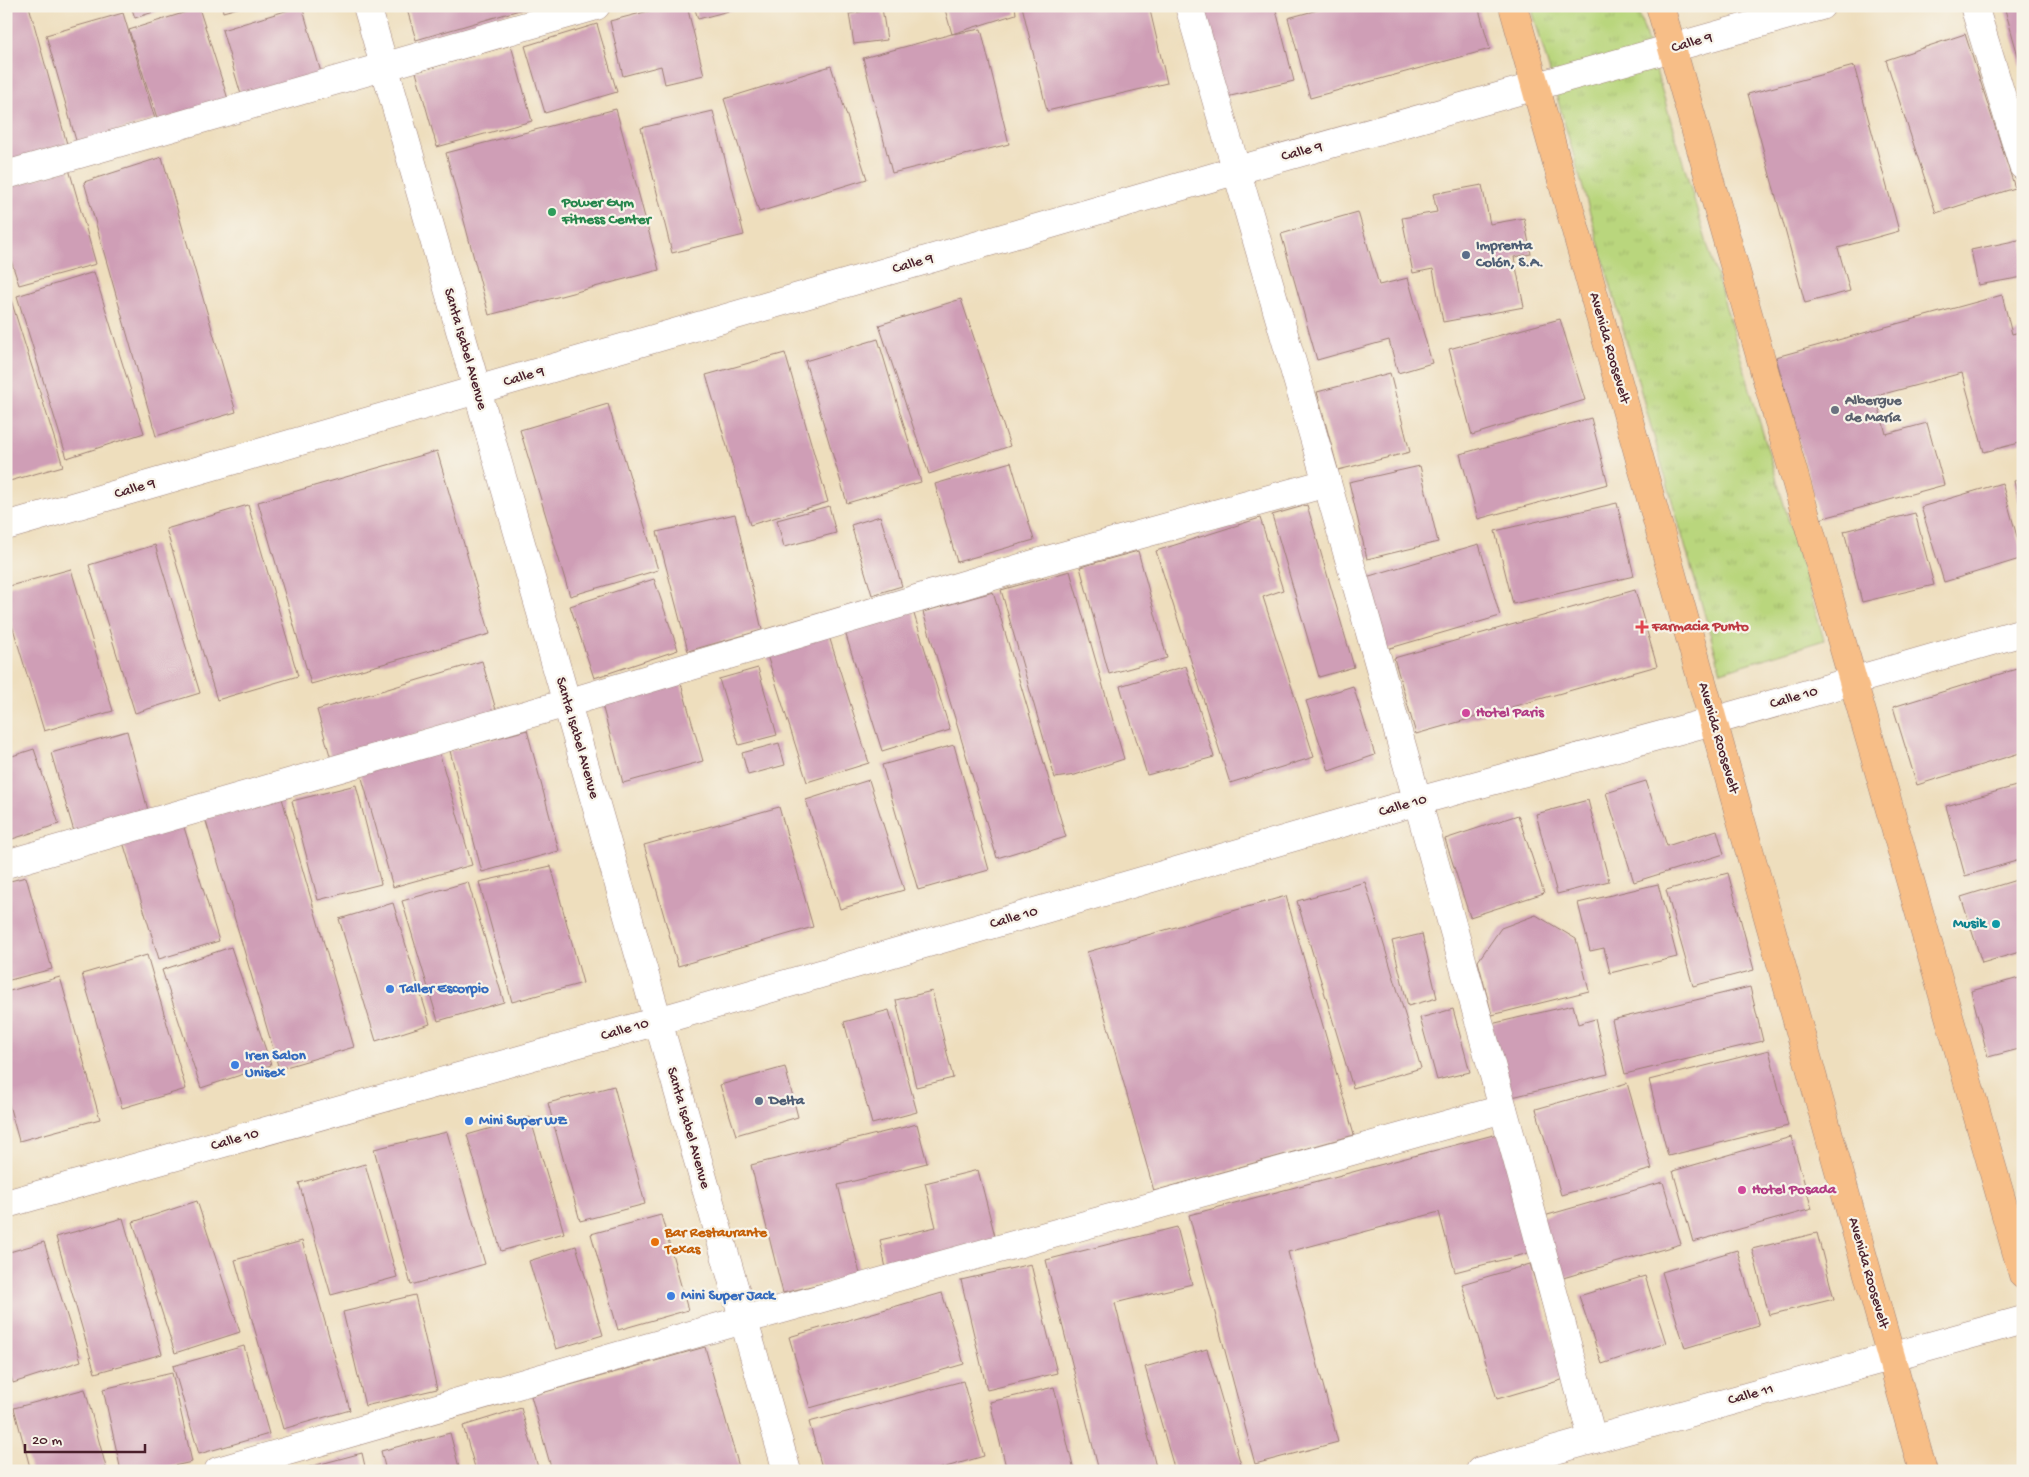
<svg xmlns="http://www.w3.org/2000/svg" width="2029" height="1477" viewBox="0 0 2029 1477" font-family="'Gochi Hand',sans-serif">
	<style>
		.grass { fill: url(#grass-tufts); stroke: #827a54 }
		.building { fill: #cf9eb6 }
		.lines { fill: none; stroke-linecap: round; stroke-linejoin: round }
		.minor-casing { stroke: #9c7e74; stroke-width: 29 }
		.major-casing { stroke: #9c7e74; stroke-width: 29 }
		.minor { stroke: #fff; stroke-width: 28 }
		.major { stroke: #f7be87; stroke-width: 28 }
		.leisure-dot { fill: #2e9e5b; stroke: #f7f3e8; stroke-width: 2 }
		.service-dot { fill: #5c6f8a; stroke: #f7f3e8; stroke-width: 2 }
		.worship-dot { fill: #6b7280; stroke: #f7f3e8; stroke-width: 2 }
		.health-dot { fill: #e0444e; stroke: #f7f3e8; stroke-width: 2 }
		.hotel-dot { fill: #d1479c; stroke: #f7f3e8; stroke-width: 2 }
		.culture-dot { fill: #0f9aa8; stroke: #f7f3e8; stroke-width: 2 }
		.shop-dot { fill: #3f7fe0; stroke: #f7f3e8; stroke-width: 2 }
		.food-dot { fill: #e8710a; stroke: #f7f3e8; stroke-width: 2 }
		.labels { text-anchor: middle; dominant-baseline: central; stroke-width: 4.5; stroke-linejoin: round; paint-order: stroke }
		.street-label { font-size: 15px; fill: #4a1f2b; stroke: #f7f3e8 }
		.leisure-label { font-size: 15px; font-weight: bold; fill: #27864d; stroke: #f7f3e8; text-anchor: start }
		.service-label { font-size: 15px; font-weight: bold; fill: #4e5e75; stroke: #f7f3e8; text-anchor: start }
		.worship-label { font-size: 15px; font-weight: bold; fill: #5b616d; stroke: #f7f3e8; text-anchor: start }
		.health-label { font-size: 15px; font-weight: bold; fill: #be3a42; stroke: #f7f3e8; text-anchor: start }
		.hotel-label { font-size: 15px; font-weight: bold; fill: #b23c85; stroke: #f7f3e8; text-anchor: start }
		.culture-label { font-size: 15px; font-weight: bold; fill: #0d838f; stroke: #f7f3e8; text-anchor: end }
		.shop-label { font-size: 15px; font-weight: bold; fill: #366cbe; stroke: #f7f3e8; text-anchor: start }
		.food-label { font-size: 15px; font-weight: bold; fill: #c56008; stroke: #f7f3e8; text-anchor: start }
	</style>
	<defs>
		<pattern id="grass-tufts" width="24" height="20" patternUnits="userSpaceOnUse" patternTransform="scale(1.25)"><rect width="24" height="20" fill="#b9d67d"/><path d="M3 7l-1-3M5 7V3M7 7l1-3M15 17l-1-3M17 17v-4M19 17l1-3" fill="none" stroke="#a1b76c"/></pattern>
	</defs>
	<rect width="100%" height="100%" fill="#f7f3e8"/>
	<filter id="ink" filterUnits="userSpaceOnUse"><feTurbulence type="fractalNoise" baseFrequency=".02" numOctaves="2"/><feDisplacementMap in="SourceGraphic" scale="10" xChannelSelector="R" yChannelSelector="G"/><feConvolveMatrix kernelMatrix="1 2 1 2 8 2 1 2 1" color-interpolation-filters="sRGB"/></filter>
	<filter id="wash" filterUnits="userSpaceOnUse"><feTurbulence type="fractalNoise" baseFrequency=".0096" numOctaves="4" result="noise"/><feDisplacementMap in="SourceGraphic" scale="20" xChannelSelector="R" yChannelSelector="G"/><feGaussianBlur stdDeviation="1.12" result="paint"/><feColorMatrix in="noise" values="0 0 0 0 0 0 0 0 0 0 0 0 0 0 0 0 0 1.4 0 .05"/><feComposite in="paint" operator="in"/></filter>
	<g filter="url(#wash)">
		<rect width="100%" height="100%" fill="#eedebd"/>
		<polygon class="grass" points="1531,6 1637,6 1824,640 1721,672"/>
		<g id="blocks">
			<g class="building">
				<polygon points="6,6 29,6 67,144 6,162"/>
				<polygon points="131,6 168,6 169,7 135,18"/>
				<polygon points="222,6 241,6 241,7 223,12"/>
				<polygon points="302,6 322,76 242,98 222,30"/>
				<polygon points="406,6 530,6 530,7 416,40"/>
				<polygon points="668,6 687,6 704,75 665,84 661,66 623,76 610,21"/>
				<polygon points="694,6 744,6 744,7 698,19"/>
				<polygon points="944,6 1015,6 1016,14 952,34"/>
				<polygon points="1022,6 1149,6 1167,83 1047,111"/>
				<polygon points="1195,6 1275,6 1294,81 1218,99"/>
				<polygon points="1332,6 1478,6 1490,49 1310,98 1288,18"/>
				<polygon points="2004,6 2023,6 2023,70 2022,70"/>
				<polygon points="199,8 228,99 158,121 129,30"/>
				<polygon points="882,8 887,40 854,44 849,14"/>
				<polygon points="123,13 155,119 77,144 46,35"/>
				<polygon points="597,24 617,92 545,113 525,46"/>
				<polygon points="981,29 1009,144 892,173 863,58 952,34"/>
				<polygon points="1965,34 2015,188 1936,213 1886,60"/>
				<polygon points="511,45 532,121 437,147 416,72"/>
				<polygon points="831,66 867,179 759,212 724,99"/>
				<polygon points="1854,66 1899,231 1838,248 1850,291 1805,303 1748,94"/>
				<polygon points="616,109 659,270 489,315 446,153"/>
				<polygon points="713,111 744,235 672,253 641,128"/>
				<polygon points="162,157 236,412 156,436 84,182"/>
				<polygon points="69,169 96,264 19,285 6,245 6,188"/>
				<polygon points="1482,185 1490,224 1524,218 1531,254 1514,257 1524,307 1443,322 1433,269 1413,273 1402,218 1437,212 1433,194"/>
				<polygon points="1358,212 1379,285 1408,278 1432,363 1398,373 1389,340 1317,360 1281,234"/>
				<polygon points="2023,239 2023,277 1978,285 1971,250"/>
				<polygon points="94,272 144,433 67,458 17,296"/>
				<polygon points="6,284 63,466 6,482"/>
				<polygon points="2002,295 2012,334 2023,331 2023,442 1984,452 1962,373 1876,396 1886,434 1927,423 1944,485 1820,519 1776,357"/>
				<polygon points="961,299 1010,446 929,474 879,325"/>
				<polygon points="1560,319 1585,400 1472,435 1449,349"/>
				<polygon points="878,339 921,482 847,503 805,361"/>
				<polygon points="785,353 828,502 750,525 706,375"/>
				<polygon points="1390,373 1410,452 1338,470 1317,392"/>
				<polygon points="608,404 658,570 570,596 520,430"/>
				<polygon points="1591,418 1608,484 1478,519 1460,454"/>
				<polygon points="437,451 490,634 311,684 258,502"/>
				<polygon points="1011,462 1034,540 957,562 935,484"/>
				<polygon points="1420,466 1438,542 1367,559 1349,482"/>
				<polygon points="2023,479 2023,512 2022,512 2014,481"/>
				<polygon points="2002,483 2023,558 1944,582 1921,507"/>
				<polygon points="1617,503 1634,576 1513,604 1495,531"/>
				<polygon points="248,505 298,676 217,700 166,529"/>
				<polygon points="1307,505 1354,667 1319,677 1272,515"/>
				<polygon points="829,506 836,533 784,547 777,520"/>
				<polygon points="1915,513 1934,585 1862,602 1844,531"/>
				<polygon points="735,514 762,630 688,651 657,532"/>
				<polygon points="880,516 902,586 872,595 851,525"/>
				<polygon points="1260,518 1283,590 1263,597 1314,757 1230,783 1156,551"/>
				<polygon points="1479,544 1500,616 1380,651 1359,579"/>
				<polygon points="155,545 200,693 135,713 89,565"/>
				<polygon points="1138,551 1167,658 1109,674 1080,567"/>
				<polygon points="71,569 113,711 44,731 6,605 6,587"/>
				<polygon points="1070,571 1124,759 1075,775 1055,778 1001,590"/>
				<polygon points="654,579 678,650 594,678 570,606"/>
				<polygon points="1635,590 1657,666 1416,734 1394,658"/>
				<polygon points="993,592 1066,837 997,858 923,612"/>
				<polygon points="913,611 950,730 882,751 845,632"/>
				<polygon points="828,633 869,763 807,782 766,652"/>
				<polygon points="482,661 496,710 331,759 317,710"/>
				<polygon points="1186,666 1214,757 1147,775 1120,686"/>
				<polygon points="2023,667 2023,752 1917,785 1893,707"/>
				<polygon points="758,668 777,735 739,745 719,679"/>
				<polygon points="680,680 703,761 623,783 601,701"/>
				<polygon points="1353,686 1375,755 1329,771 1306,701"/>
				<polygon points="527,730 559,851 482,872 450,751"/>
				<polygon points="127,731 149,814 75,835 51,753"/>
				<polygon points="779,743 785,765 748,775 742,753"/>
				<polygon points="954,745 989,870 918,890 882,765"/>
				<polygon points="34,749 59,824 6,841 6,758"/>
				<polygon points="438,749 472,865 393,887 360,771"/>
				<polygon points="869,780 904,890 840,909 806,800"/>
				<polygon points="1646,781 1667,846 1717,830 1724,854 1634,882 1606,793"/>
				<polygon points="2023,784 2023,859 1965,876 1946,806"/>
				<polygon points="356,785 381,884 318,900 292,801"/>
				<polygon points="281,795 354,1047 279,1069 205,818"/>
				<polygon points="1588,800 1609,881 1557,894 1536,814"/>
				<polygon points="779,807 813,927 678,966 644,845"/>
				<polygon points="1518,815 1544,893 1470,917 1445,839"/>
				<polygon points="183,824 219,941 159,959 123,842"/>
				<polygon points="551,866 583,983 512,1002 479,882"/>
				<polygon points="1728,873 1754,970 1693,986 1666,890"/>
				<polygon points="26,877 52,969 6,981 6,882"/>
				<polygon points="2023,878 2023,951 1982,963 1961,897"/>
				<polygon points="468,882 504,1002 438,1021 402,901"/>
				<polygon points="1365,882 1421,1068 1353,1088 1297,901"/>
				<polygon points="1658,884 1677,957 1610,973 1604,948 1590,951 1578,903"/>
				<polygon points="1286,896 1354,1135 1154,1191 1087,952"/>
				<polygon points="393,903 430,1024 376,1041 339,919"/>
				<polygon points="1536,915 1576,939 1589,991 1492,1015 1478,961 1501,928"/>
				<polygon points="1422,934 1437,998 1408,1006 1392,941"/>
				<polygon points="231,947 271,1065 201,1088 162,970"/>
				<polygon points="147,955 186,1089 122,1108 82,974"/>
				<polygon points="60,977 100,1119 19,1141 6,1094 6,992"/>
				<polygon points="2023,977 2023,1048 1988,1057 1971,991"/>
				<polygon points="1750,987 1763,1041 1625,1074 1612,1020"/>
				<polygon points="932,991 953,1078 916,1087 896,1000"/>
				<polygon points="1573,1005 1578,1024 1595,1019 1608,1074 1508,1098 1491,1024"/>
				<polygon points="1453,1009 1470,1072 1437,1080 1420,1018"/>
				<polygon points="889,1010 917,1112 872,1124 844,1022"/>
				<polygon points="1769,1050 1788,1126 1668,1156 1649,1080"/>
				<polygon points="785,1067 798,1117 736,1135 720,1085"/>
				<polygon points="1627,1083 1652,1169 1561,1195 1536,1109"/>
				<polygon points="614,1086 645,1204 580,1221 548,1103"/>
				<polygon points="530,1117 564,1233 501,1251 467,1135"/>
				<polygon points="917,1124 927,1163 838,1185 860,1274 783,1293 751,1165"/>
				<polygon points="447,1132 485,1264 411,1285 374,1149"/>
				<polygon points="1501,1133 1533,1252 1455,1272 1439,1212 1288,1252 1338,1442 1255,1464 1189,1215"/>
				<polygon points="1791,1137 1812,1209 1693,1242 1673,1171"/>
				<polygon points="365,1164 397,1277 331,1295 299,1183"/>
				<polygon points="978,1170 996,1240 886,1268 880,1240 936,1227 925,1183"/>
				<polygon points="1663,1182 1681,1244 1556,1280 1537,1218"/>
				<polygon points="197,1201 240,1332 175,1353 133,1222"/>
				<polygon points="661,1215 688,1310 618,1330 591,1234"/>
				<polygon points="123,1218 162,1354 95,1373 56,1237"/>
				<polygon points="1177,1227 1192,1284 1115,1303 1157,1471 1099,1471 1046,1260"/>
				<polygon points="1817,1233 1834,1299 1769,1315 1752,1249"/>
				<polygon points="302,1241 350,1410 283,1429 235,1260"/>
				<polygon points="44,1242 81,1361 13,1383 6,1362 6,1253"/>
				<polygon points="576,1246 603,1335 556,1349 529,1261"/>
				<polygon points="1737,1250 1759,1326 1685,1348 1662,1272"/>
				<polygon points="1031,1264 1057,1373 987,1390 961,1280"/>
				<polygon points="1530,1264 1565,1379 1497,1399 1462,1284"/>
				<polygon points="1645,1276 1666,1343 1602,1364 1579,1296"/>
				<polygon points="942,1293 964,1364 810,1408 789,1337"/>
				<polygon points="415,1295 437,1389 365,1406 343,1312"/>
				<polygon points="244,1346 269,1434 199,1454 173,1366"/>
				<polygon points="705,1347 739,1467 725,1471 552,1471 531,1396"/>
				<polygon points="1207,1349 1242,1468 1233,1471 1175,1471 1145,1367"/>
				<polygon points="172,1373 192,1462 151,1471 121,1471 103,1389"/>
				<polygon points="963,1381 984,1456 932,1471 823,1471 809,1422"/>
				<polygon points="1054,1387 1074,1471 1007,1471 990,1402"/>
				<polygon points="85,1389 107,1471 31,1471 14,1408"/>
				<polygon points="521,1408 539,1471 476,1471 463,1426"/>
				<polygon points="450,1433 460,1471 386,1471 381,1451"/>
				<polygon points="362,1453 366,1471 298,1471 298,1470"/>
			</g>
		</g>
	</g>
	<g filter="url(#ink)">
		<use href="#blocks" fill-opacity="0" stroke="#9c7e74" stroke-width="1"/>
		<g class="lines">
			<g class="minor-casing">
				<g id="minor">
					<polyline points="367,6 787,1471"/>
					<path d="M1189,6C1243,188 1295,370 1347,552C1431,847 1514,1142 1592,1438"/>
					<polyline points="1974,6 2023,166"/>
					<polyline points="6,175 596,6"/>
					<polyline points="6,526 1238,170 1821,6"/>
					<polyline points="6,864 567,703 1044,561 1327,483"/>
					<polyline points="6,1204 658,1021 1418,801 1713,721 2023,632"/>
					<polyline points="218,1471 743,1320 1503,1109"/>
					<polyline points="1480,1471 2023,1320"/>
				</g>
			</g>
			<g class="major-casing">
				<g id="major">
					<polyline points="1513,6 1923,1471"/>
					<polyline points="1660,6 2023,1275"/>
				</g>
			</g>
			<use href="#minor" class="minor"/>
			<use href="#major" class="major"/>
		</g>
	</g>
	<circle class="leisure-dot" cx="552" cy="212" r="5"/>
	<g class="service-dot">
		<circle cx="1466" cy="255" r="5"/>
		<circle cx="759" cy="1101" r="5"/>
	</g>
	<circle class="worship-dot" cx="1835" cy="410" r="5"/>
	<path class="health-dot" d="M1639.5 619.5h5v5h5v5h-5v5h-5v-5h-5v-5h5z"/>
	<g class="hotel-dot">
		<circle cx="1466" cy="713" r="5"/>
		<circle cx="1742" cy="1190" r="5"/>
	</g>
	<circle class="culture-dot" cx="1996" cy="924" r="5"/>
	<g class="shop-dot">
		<circle cx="390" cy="989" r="5"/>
		<circle cx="235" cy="1065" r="5"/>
		<circle cx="469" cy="1121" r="5"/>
		<circle cx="671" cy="1296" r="5"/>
	</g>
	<circle class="food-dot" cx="655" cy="1242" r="5"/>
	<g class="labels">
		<g class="street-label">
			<text transform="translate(1692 43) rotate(-16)">Calle 9</text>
			<text transform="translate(1302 152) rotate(-15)">Calle 9</text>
			<text transform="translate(913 264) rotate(-16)">Calle 9</text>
			<text transform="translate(1609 348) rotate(74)">Avenida Roosevelt</text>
			<text transform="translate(465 349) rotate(74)">Santa Isabel Avenue</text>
			<text transform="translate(524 377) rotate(-16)">Calle 9</text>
			<text transform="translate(135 489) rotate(-16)">Calle 9</text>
			<text transform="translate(1794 698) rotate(-16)">Calle 10</text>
			<text transform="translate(577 738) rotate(74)">Santa Isabel Avenue</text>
			<text transform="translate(1718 738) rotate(74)">Avenida Roosevelt</text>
			<text transform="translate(1403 806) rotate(-16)">Calle 10</text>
			<text transform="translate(1014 918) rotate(-16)">Calle 10</text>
			<text transform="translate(625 1030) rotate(-16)">Calle 10</text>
			<text transform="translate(688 1128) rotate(74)">Santa Isabel Avenue</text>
			<text transform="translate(235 1140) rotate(-16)">Calle 10</text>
			<text transform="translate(1868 1273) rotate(74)">Avenida Roosevelt</text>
			<text transform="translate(1751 1395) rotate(-15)">Calle 11</text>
		</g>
		<g class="leisure-label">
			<text x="562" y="203">Power Gym<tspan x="562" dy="17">Fitness Center</tspan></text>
		</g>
		<g class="service-label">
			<text x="1476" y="246">Imprenta<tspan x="1476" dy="17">Colón, S.A.</tspan></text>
			<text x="769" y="1101">Delta</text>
		</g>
		<g class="worship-label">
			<text x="1845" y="401">Albergue<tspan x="1845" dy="17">de María</tspan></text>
		</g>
		<g class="health-label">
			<text x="1652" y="627">Farmacia Punto</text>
		</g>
		<g class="hotel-label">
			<text x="1476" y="713">Hotel Paris</text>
			<text x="1752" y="1190">Hotel Posada</text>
		</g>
		<g class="culture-label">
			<text x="1986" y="924">Musik</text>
		</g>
		<g class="shop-label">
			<text x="400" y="989">Taller Escorpio</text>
			<text x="245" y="1056">Iren Salon<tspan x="245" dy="17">Unisex</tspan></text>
			<text x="479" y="1121">Mini Super WZ</text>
			<text x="681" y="1296">Mini Super Jack</text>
		</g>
		<g class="food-label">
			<text x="665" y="1233">Bar Restaurante<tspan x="665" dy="17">Texas</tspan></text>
		</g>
	</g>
	<rect width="2029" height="1477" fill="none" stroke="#f7f3e8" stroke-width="25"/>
	<path d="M25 1444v8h120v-8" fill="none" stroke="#4a1f2b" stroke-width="2.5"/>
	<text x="32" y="1444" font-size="15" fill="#4a1f2b" stroke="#f7f3e8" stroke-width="4" paint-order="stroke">20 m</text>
</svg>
